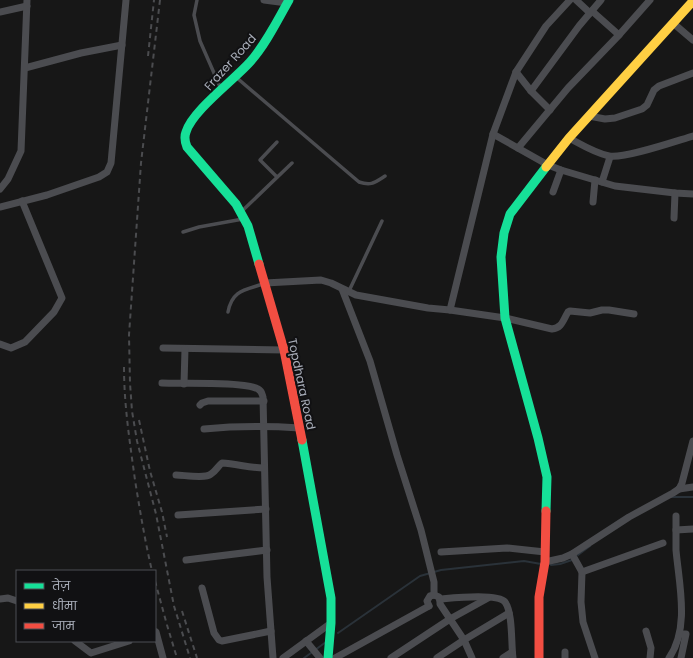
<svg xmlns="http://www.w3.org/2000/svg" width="693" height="658" viewBox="0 0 693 658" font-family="Poppins,'Noto Sans Devanagari',sans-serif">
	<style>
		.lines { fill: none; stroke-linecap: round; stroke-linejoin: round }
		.stream { stroke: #2a3239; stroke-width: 2 }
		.lane { stroke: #4b4c50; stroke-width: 3.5 }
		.street { stroke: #4b4c50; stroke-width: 7 }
		.fast { stroke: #16e098; stroke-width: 9 }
		.slow { stroke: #ffcf43; stroke-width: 9 }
		.jam { stroke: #f24e42; stroke-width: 9 }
		.rail { stroke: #4b4c4f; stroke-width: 2; stroke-dasharray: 5 4; stroke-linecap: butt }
		.labels { text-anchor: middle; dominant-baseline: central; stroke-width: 4; stroke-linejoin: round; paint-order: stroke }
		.street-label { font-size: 12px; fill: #a8adb8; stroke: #111113 }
	</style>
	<rect width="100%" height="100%" fill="#171717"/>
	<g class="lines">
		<g class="stream">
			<polyline points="671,497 693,497"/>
			<polyline points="578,555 590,546"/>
			<polyline points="551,565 560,564 572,560"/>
			<polyline points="338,633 420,576 441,570 524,561 541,564"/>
			<polyline points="304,658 326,642"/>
		</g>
		<g class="lane">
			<polyline points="197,0 194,15 200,41 221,89"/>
			<path d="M237,78L359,182C371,186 374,183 385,176"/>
			<polyline points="277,142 260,160 277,177"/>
			<polyline points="241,212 292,163"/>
			<polyline points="183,232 199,227 243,219"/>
			<polyline points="349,291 382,221"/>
			<path d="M228,312C232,290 245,290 263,284"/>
		</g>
		<g class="street">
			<polyline points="264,0 287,3"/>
			<polyline points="576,0 590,13"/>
			<polyline points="592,11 619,35"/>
			<polyline points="0,12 27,6"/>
			<polyline points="673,23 693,40"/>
			<polyline points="25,68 81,53 122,45"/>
			<polyline points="516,72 531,91 550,110"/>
			<polyline points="531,91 579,26 601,0"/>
			<polyline points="589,116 605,119 615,118 642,109 647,105 654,90 659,86 693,73"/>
			<polyline points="493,134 548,165 561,170 615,186 675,193 693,194"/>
			<path d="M569,138C582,145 595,153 609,156C624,159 676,141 693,136"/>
			<polyline points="518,148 568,88 619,35 650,0"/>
			<polyline points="602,182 610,157"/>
			<polyline points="0,189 8,179 21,151 27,0"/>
			<polyline points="553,192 561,170"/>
			<polyline points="593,202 595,180"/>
			<polyline points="0,207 47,195 99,177 107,172 111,163 126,0"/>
			<polyline points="674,218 675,193"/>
			<path d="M265,283L321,280L331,283L356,295L428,308L450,310L505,318L552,329C562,328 563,320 568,312L570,311L590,313L602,310H609L634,314"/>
			<polyline points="342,289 370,361 397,455 421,530 434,582 434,595"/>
			<polyline points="450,310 493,134 516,72 546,26 570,0"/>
			<polyline points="0,344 11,348 25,342 54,312 62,298 22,201"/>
			<polyline points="163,348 284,350"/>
			<path d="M162,383C182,384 244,381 258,389C262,391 262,394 263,397L267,577L273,658"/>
			<polyline points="184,384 185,349"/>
			<polyline points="200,405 202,403 208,401 264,401"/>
			<path d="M204,429C236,426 268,426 300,428"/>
			<path d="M176,475C184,475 205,479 211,474C216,471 218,466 222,463C237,464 250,468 264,468"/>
			<polyline points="679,489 693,487"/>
			<polyline points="178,515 266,509"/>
			<polyline points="676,530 693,529"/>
			<polyline points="441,552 507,548 545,552"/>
			<polyline points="572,554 582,572 581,602 583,622 595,658"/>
			<polyline points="186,560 267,550"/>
			<polyline points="545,562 563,558 572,554 629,517 673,493 679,489 682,483 693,441"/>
			<polyline points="582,572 663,543"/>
			<polyline points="202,588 214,633 219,640 222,641 271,631"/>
			<polyline points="0,599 8,598 17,601"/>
			<path d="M440,599C452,598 498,593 505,602C513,613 511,644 513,658"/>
			<polyline points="429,606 427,601 430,596 434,595 439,597 440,602 440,604 464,640 472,658"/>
			<polyline points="646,631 651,648 650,658"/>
			<polyline points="155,633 156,632 163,658"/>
			<polyline points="680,634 686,634 681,658"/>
			<polyline points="75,641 91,653 129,641"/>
			<polyline points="306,641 320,658"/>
			<polyline points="565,652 565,658"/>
			<polyline points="283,658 331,623"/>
			<polyline points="335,658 429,606"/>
			<polyline points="391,658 450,619 488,598"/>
			<polyline points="437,658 464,640 509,613"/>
			<polyline points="503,658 512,652"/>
			<path d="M669,658C690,628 679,584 676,550C676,539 676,527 676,516"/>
		</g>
		<g class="fast">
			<polyline points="546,167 510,214 504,233 501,257 505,318 538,438 547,477 546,511"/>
			<path d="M259,264L248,226L236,204L187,147C185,142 184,137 186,132C192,111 234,80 250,62C266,44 277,21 289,0"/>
			<polyline points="302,440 331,598 331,623 328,658"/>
		</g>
		<polyline class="slow" points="546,167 569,138 693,1"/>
		<g class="jam">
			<polyline points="259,264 284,350 302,440"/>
			<polyline points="539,658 539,597 545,562 546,511"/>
		</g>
		<g class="rail">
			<polyline points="160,0 141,163 129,335 130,383 132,411 137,441 156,514 174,606 190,658"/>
			<polyline points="148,56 154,0"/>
			<path d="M124,367C124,406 130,443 135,480C140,511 145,541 152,571"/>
			<polyline points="139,420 150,471 162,512 167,537"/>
			<polyline points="155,581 167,625 177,658"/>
			<polyline points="182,611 197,658"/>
		</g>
	</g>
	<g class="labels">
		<g class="street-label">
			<text transform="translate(230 62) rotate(-48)">Frazer Road</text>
			<text transform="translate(302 384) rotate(78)">Topdhara Road</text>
		</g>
	</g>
	<rect x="16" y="570" width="140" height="72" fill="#111113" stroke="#4d4f55"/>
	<rect x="24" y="583" width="20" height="6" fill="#16e098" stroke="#4d4f55"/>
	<text x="52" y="590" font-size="12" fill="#a8adb8">तेज़</text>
	<rect x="24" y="603" width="20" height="6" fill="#ffcf43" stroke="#4d4f55"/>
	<text x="52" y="610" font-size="12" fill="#a8adb8">धीमा</text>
	<rect x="24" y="623" width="20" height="6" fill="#f24e42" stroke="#4d4f55"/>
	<text x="52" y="630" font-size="12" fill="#a8adb8">जाम</text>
</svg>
